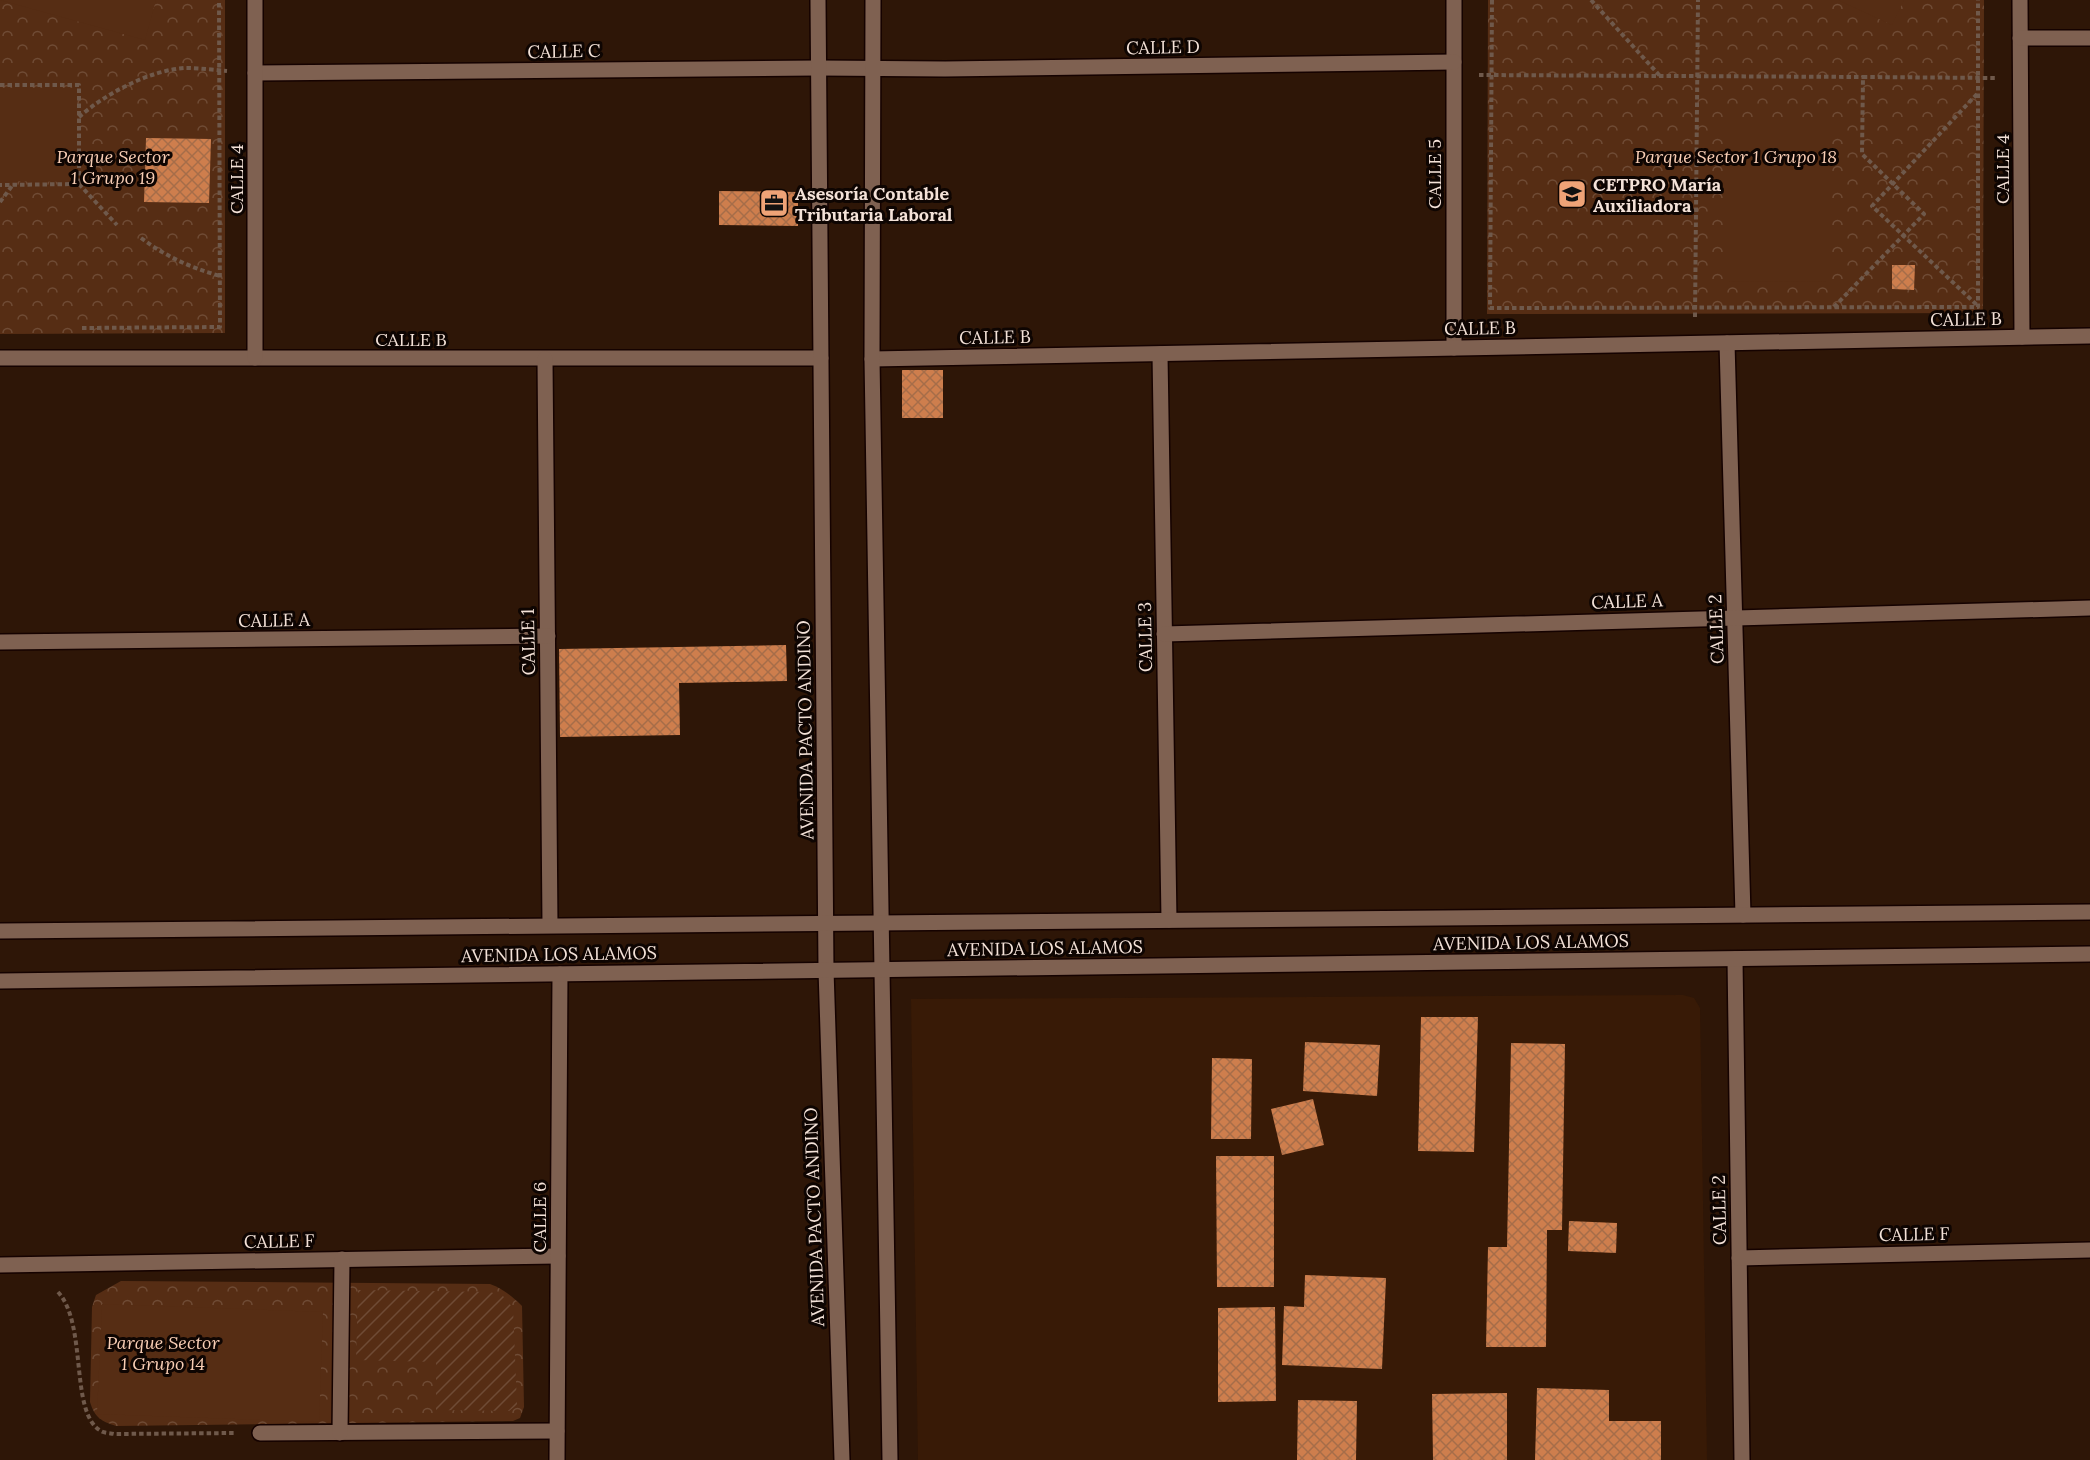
<svg xmlns="http://www.w3.org/2000/svg" width="2090" height="1460" viewBox="0 0 2090 1460" font-family="Lora,serif">
	<style>
		.built { fill: #381a06 }
		.park { fill: url(#park-crowns) }
		.garden { fill: url(#garden-furrows) }
		.pitch { fill: #562d14 }
		.building { fill: url(#building-cross-hatch) }
		.lines { fill: none; stroke-linecap: round; stroke-linejoin: round }
		.minor-casing { stroke: #150200; stroke-width: 18 }
		.tertiary-casing { stroke: #150200; stroke-width: 18 }
		.path { stroke: #6f594b; stroke-width: 4; stroke-dasharray: 4.5 3; stroke-linecap: butt }
		.minor { stroke: #7f6151; stroke-width: 15 }
		.tertiary { stroke: #7f6151; stroke-width: 15 }
		.labels { text-anchor: middle; dominant-baseline: central; stroke-width: 6; stroke-linejoin: round; paint-order: stroke }
		.street-label { font-size: 18px; fill: #f4e2d8; stroke: #0e0502 }
		.park-label { font-size: 18px; font-style: italic; fill: #f8cdb4; stroke: #0e0502 }
		.poi-label { font-size: 18px; font-weight: bold; fill: #f4e2d8; stroke: #0e0502; text-anchor: start }
	</style>
	<defs>
		<pattern id="park-crowns" width="20" height="18" patternUnits="userSpaceOnUse" patternTransform="scale(1.5)"><rect width="20" height="18" fill="#562d14"/><path d="M2 6a3 3 0 1 1 6 0M12 15a3 3 0 1 1 6 0" fill="none" stroke="#6f4b35"/></pattern>
		<pattern id="garden-furrows" width="10" height="10" patternUnits="userSpaceOnUse" patternTransform="scale(1.5)"><rect width="10" height="10" fill="#562d14"/><path d="M-1 1l2-2M0 10L10 0M9 11l2-2" fill="none" stroke="#6f4b35"/></pattern>
		<pattern id="building-cross-hatch" width="8" height="8" patternUnits="userSpaceOnUse" patternTransform="scale(1.5)"><rect width="8" height="8" fill="#ce7e4d"/><path d="M0 0l8 8M0 8l8-8" fill="none" stroke="#a66d49"/></pattern>
	</defs>
	<rect width="100%" height="100%" fill="#2e1607"/>
	<polygon class="built" points="1683,995 1694,998 1700,1008 1707,1460 918,1460 911,999"/>
	<g class="park">
		<polygon points="0,0 225,0 225,333 0,334"/>
		<polygon points="1488,0 1984,0 1983,313 1487,314"/>
		<path d="M121,1281L490,1284C503,1289 512,1296 522,1306L524,1407L520,1418L513,1421L116,1426C101,1421 95,1418 90,1402L92,1307L96,1295Z"/>
	</g>
	<polygon class="garden" points="358,1290 490,1292 503,1296 513,1308 517,1405 509,1411 436,1410 436,1362 356,1360"/>
	<g class="pitch">
		<polygon points="0,0 156,0 145,40"/>
		<polygon points="1838,0 1904,0 1892,25"/>
		<polygon points="0,88 77,88 77,182 0,181"/>
		<polygon points="1726,124 1830,124 1830,282 1726,281"/>
		<polygon points="102,1304 323,1312 319,1422 97,1414"/>
	</g>
	<g class="building">
		<polygon points="146,138 211,139 209,203 144,202"/>
		<polygon points="719,191 798,192 798,226 719,225"/>
		<polygon points="1892,265 1915,265 1914,290 1892,289"/>
		<rect x="902" y="370" width="41" height="48"/>
		<polygon points="786,645 787,681 679,683 680,735 560,737 559,649"/>
		<polygon points="1421,1017 1478,1017 1474,1152 1418,1151"/>
		<polygon points="1305,1042 1380,1045 1377,1096 1303,1091"/>
		<polygon points="1511,1043 1565,1044 1562,1230 1547,1230 1546,1347 1486,1347 1488,1247 1507,1247"/>
		<polygon points="1212,1058 1252,1059 1251,1139 1211,1139"/>
		<polygon points="1313,1099 1324,1145 1282,1155 1271,1109"/>
		<polygon points="1216,1156 1274,1156 1274,1287 1217,1287"/>
		<polygon points="1569,1221 1617,1223 1616,1253 1568,1251"/>
		<polygon points="1305,1275 1386,1278 1382,1369 1282,1365 1284,1306 1304,1307"/>
		<polygon points="1275,1307 1276,1401 1218,1402 1218,1308"/>
		<polygon points="1537,1388 1609,1390 1609,1421 1661,1421 1661,1460 1535,1460"/>
		<polygon points="1507,1393 1507,1460 1433,1460 1432,1394"/>
		<polygon points="1298,1400 1357,1401 1356,1460 1297,1460"/>
	</g>
	<g class="lines">
		<g class="minor-casing">
			<g id="minor">
				<polyline points="1454,0 1454,348"/>
				<polyline points="2020,0 2022,337"/>
				<polyline points="2020,38 2090,38"/>
				<polyline points="255,73 818,68 945,69 1454,62"/>
				<polyline points="1727,343 1743,915"/>
				<polyline points="1160,354 1169,920"/>
				<polyline points="0,358 821,358"/>
				<polyline points="255,358 255,0"/>
				<polyline points="545,359 550,925"/>
				<polyline points="872,359 2090,336"/>
				<polyline points="1164,634 2090,608"/>
				<polyline points="0,642 548,636"/>
				<polyline points="1735,959 1742,1460"/>
				<polyline points="1739,1258 2090,1250"/>
				<polyline points="0,1265 558,1256"/>
				<polyline points="260,1433 557,1431"/>
				<polyline points="340,1433 342,1259"/>
				<polyline points="557,1460 560,974"/>
			</g>
		</g>
		<g class="tertiary-casing">
			<g id="tertiary">
				<polyline points="818,0 826,970 842,1460"/>
				<polyline points="873,0 872,359 890,1460"/>
				<polyline points="0,931 2090,912"/>
				<polyline points="0,981 2090,954"/>
			</g>
		</g>
		<g class="path">
			<polyline points="1492,0 1490,308 1978,307 1978,0"/>
			<polyline points="1591,0 1660,76"/>
			<polyline points="1479,75 1863,77"/>
			<polyline points="0,85 79,85 79,184 0,185"/>
			<polyline points="1977,94 1872,206 1979,307"/>
			<path d="M79,117C105,94 150,70 185,68C199,68 214,70 227,71"/>
			<polyline points="79,184 117,225"/>
			<polyline points="0,202 12,186"/>
			<path d="M141,238C167,257 189,267 220,276"/>
			<polyline points="1834,307 1924,214 1862,154 1863,77 1995,78"/>
			<polyline points="1695,317 1698,0"/>
			<polyline points="82,328 220,327 219,0"/>
			<path d="M58,1292C88,1325 69,1413 101,1431C104,1433 110,1433 114,1434L234,1433"/>
		</g>
		<use href="#minor" class="minor"/>
		<use href="#tertiary" class="tertiary"/>
	</g>
	<defs>
		<g id="university-square" transform="scale(1.5)"><rect x="-9" y="-9" width="18" height="18" rx="4" fill="#efa377" stroke="#0e0502"/><path d="M0-5L7-2L0 1L-7-2ZM-4 1L0 2.5L4 1V4Q0 6-4 4Z" fill="#111"/></g>
		<g id="office-square" transform="scale(1.5)"><rect x="-9" y="-9" width="18" height="18" rx="4" fill="#efa377" stroke="#0e0502"/><path d="M-6-3h4V-5.5h4V-3h4V5H-6ZM-1-4.5V-3h2v-1.5ZM-6 0V1H6V0Z" fill="#111"/></g>
	</defs>
	<g fill-rule="evenodd">
		<use href="#university-square" x="1572" y="194"/>
		<use href="#office-square" x="774" y="203"/>
	</g>
	<g class="labels">
		<g class="street-label">
			<text transform="translate(1163 47) rotate(-1)">CALLE D</text>
			<text transform="translate(564 51) rotate(-1)">CALLE C</text>
			<text transform="translate(2002 169) rotate(-90)">CALLE 4</text>
			<text transform="translate(1434 174) rotate(-90)">CALLE 5</text>
			<text transform="translate(236 179) rotate(-90)">CALLE 4</text>
			<text transform="translate(1966 319) rotate(-1)">CALLE B</text>
			<text transform="translate(1480 328) rotate(-1)">CALLE B</text>
			<text transform="translate(995 337) rotate(-1)">CALLE B</text>
			<text x="411" y="339">CALLE B</text>
			<text transform="translate(1627 601) rotate(-2)">CALLE A</text>
			<text transform="translate(274 620) rotate(-1)">CALLE A</text>
			<text transform="translate(1716 629) rotate(-92)">CALLE 2</text>
			<text transform="translate(1145 637) rotate(-91)">CALLE 3</text>
			<text transform="translate(528 642) rotate(-91)">CALLE 1</text>
			<text transform="translate(805 730) rotate(-91)">AVENIDA PACTO ANDINO</text>
			<text transform="translate(1531 942) rotate(-1)">AVENIDA LOS ALAMOS</text>
			<text transform="translate(1045 948) rotate(-1)">AVENIDA LOS ALAMOS</text>
			<text transform="translate(559 954) rotate(-1)">AVENIDA LOS ALAMOS</text>
			<text transform="translate(1719 1210) rotate(-91)">CALLE 2</text>
			<text transform="translate(539 1217) rotate(-90)">CALLE 6</text>
			<text transform="translate(814 1217) rotate(-92)">AVENIDA PACTO ANDINO</text>
			<text transform="translate(1914 1234) rotate(-1)">CALLE F</text>
			<text transform="translate(279 1241) rotate(-1)">CALLE F</text>
		</g>
		<g class="park-label">
			<text x="113" y="156">Parque Sector<tspan x="113" dy="21">1 Grupo 19</tspan></text>
			<text x="1736" y="156">Parque Sector 1 Grupo 18</text>
			<text x="163" y="1342">Parque Sector<tspan x="163" dy="21">1 Grupo 14</tspan></text>
		</g>
		<g class="poi-label">
			<text x="1593" y="184">CETPRO María<tspan x="1593" dy="21">Auxiliadora</tspan></text>
			<text x="795" y="193">Asesoría Contable<tspan x="795" dy="21">Tributaria Laboral</tspan></text>
		</g>
	</g>
</svg>
